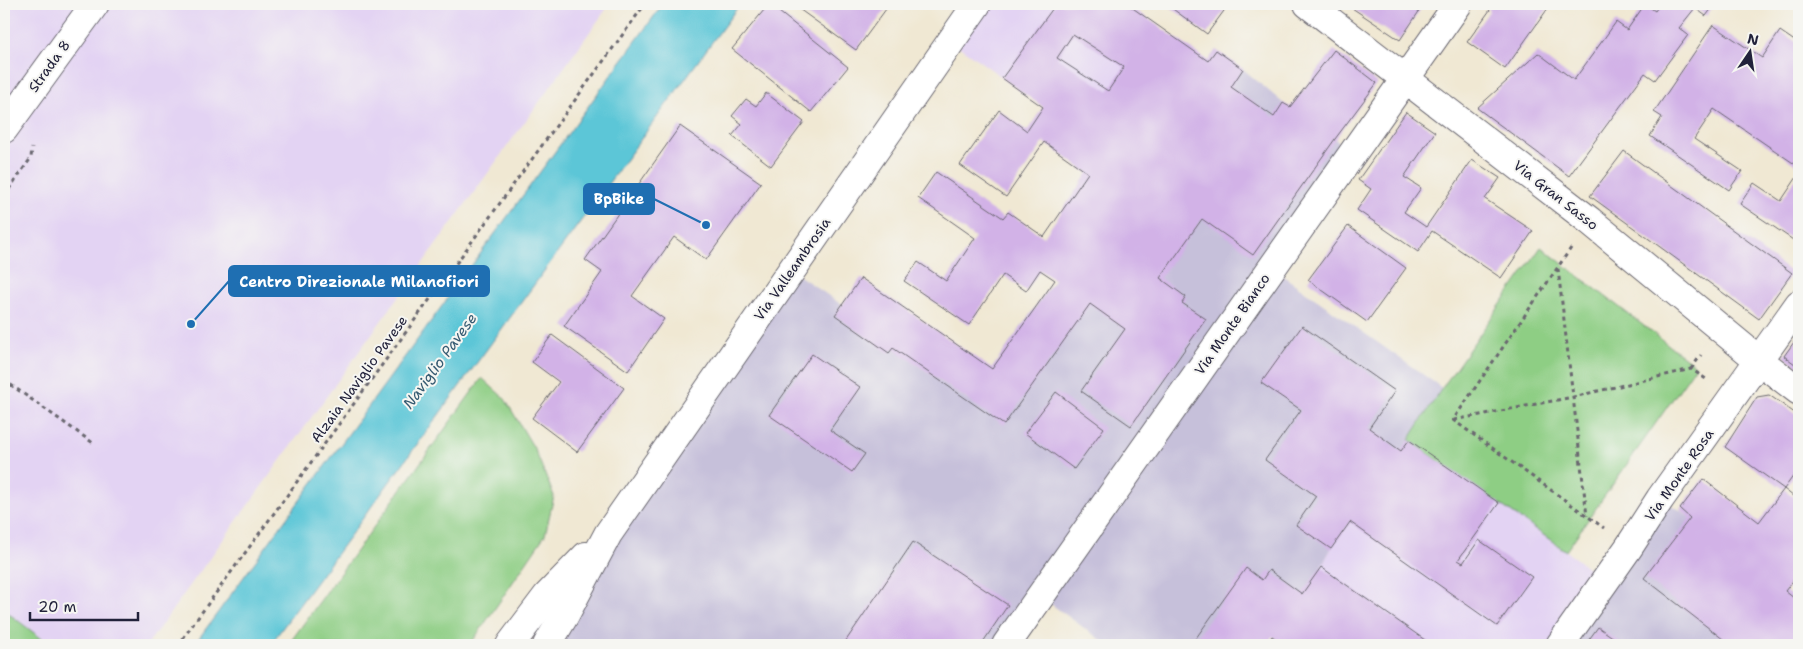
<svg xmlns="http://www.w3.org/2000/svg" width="1803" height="649" viewBox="0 0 1803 649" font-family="'Shantell Sans',sans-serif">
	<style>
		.built { fill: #e3d3f3 }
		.industrial { fill: #c6c0da }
		.green { fill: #8ece84; stroke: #587860 }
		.water { fill: #5cc6d7; stroke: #3f7489 }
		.building { fill: #d2b2e7; fill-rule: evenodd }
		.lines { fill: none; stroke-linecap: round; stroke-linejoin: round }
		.minor-casing { stroke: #6a6770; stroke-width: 30 }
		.major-casing { stroke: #6a6770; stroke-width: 30 }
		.path { stroke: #6a6770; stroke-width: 3; stroke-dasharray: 4 4; stroke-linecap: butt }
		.minor { stroke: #fff; stroke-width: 28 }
		.major { stroke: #fff; stroke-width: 28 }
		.labels { text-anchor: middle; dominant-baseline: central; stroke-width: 4; stroke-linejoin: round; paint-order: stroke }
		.street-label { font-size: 14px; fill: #22223b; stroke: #f6f6f2 }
		.water-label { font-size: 15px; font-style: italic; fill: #365b72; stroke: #f6f6f2 }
		.leader { fill: none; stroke: #1f6fb2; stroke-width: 2 }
		.callout-dot { fill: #1f6fb2; stroke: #f6f6f2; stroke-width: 2 }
		.callout { fill: #1f6fb2; stroke: #1f6fb2; stroke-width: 2 }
		.callout-label { font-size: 15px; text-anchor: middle; font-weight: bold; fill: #fff }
	</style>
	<rect width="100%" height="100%" fill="#f6f6f2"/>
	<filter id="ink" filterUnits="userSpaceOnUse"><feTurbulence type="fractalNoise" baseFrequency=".02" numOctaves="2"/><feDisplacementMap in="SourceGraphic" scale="10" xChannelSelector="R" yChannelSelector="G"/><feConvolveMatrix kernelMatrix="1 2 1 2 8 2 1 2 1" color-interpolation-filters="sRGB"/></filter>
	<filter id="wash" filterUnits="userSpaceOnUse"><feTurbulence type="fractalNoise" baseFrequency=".0096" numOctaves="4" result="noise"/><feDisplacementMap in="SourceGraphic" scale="20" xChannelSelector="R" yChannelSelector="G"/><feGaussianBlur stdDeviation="1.12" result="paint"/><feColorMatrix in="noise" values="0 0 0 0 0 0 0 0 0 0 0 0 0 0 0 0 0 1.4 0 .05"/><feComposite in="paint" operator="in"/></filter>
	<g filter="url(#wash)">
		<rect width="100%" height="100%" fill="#f0e8d3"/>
		<g class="built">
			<polygon points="4,4 610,4 147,645 4,645"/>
			<polygon points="977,4 1127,4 1208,61 1132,169 951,41"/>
			<polygon points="1409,440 1566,551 1605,581 1560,645 1285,645 1272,636 1321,567 1331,549"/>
		</g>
		<g class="industrial">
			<polygon points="1216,50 1243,69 1283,103 1335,139 1352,154 1272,268 1442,388 1409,440 1331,549 1321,567 1266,645 1108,645 1041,597 1006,645 547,645 791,270 842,305 835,315 889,353 893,348 969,401"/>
			<polygon points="1660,499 1680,510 1799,602 1799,645 1559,645"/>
		</g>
		<g class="green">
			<polygon points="1541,247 1696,366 1566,551 1409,440 1442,388"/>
			<polygon points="482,378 505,399 535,450 554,496 545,535 470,645 288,645"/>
			<polygon points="4,610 50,645 4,645"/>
		</g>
		<polygon class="water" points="663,4 740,4 270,645 194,645"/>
		<g id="blocks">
			<g class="building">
				<polygon points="769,4 848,67 811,112 732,49"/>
				<polygon points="792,4 888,4 889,5 856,50"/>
				<path d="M1056,4H1127L1208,61L1216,50L1243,69L1231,87L1274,117L1283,103L1290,107L1334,50L1377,83L1335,139L1253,255L1202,219L1160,278L1186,297L1182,303L1206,319L1131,426L1081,391L1125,329L1090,304L1004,425L893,348L889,353L835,315L861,278L992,369L1055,280L1040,270L1026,291L1003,275L969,325L904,281L918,262L946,281L975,238L918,198L936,172L1003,218L1008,212L1044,237L1088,173L1044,142L1006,197L960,165L999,110L1027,131L1043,107L1002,78ZM1073,34L1124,67L1108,91L1057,58Z"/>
				<polygon points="1166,4 1229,4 1207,34"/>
				<polygon points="1350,4 1424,4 1400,40 1349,6"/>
				<polygon points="1482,4 1551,4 1505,69 1467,42 1490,10"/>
				<polygon points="1645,4 1655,11 1660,4 1715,4 1706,16 1695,8 1679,28 1688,35 1655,80 1645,73 1569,176 1477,108 1538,53 1574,80 1616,22 1627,30"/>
				<polygon points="1713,25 1762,58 1780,31 1799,44 1799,167 1714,109 1694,139 1742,171 1729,190 1650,136 1662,117 1654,112"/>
				<polygon points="766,93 804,122 771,166 732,136 742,124 732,116 746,99 756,106"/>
				<polygon points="1406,112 1435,132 1404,177 1421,188 1404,212 1426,227 1472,160 1500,178 1485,199 1533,231 1501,278 1432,231 1418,252 1357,210 1371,189 1358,180"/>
				<polygon points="680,126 761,183 706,260 674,237 632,296 664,319 628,371 564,326 602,272 585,260"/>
				<polygon points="1624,151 1792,273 1759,319 1590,196"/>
				<polygon points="1799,174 1799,244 1740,204 1754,183 1781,201"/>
				<polygon points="1348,226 1406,268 1367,322 1308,280"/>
				<polygon points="1302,326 1395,391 1369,428 1401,451 1409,440 1499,503 1458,560 1463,563 1479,540 1532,577 1497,626 1350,522 1331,549 1296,525 1316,496 1265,460 1301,410 1261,383"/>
				<polygon points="552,335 624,388 577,452 532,418 559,382 532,362"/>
				<polygon points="1799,335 1799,367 1784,356"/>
				<polygon points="812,354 860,387 830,430 865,454 852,472 769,415"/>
				<polygon points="1056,392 1104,428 1074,469 1025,433"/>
				<polygon points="1769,395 1799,416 1799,468 1784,489 1725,447 1757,397"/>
				<polygon points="1703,479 1759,522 1784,489 1799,501 1799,573 1785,591 1799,602 1799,645 1726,645 1728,643 1644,578 1690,518 1680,509"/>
				<polygon points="913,542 1008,605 981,645 843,645"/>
				<polygon points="1321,567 1432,645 1285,645 1272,636 1266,645 1191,645 1246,568 1262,580 1269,570 1302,594"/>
				<polygon points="1598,627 1624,645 1585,645"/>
			</g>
		</g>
	</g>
	<g filter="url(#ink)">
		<use href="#blocks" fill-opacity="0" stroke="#6a6770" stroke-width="1"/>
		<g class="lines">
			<g class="minor-casing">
				<g id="minor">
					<polyline points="1308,4 1590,221 1760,361 1799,391"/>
					<polyline points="4,129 95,4"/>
					<polyline points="1006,645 1458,4"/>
					<polyline points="1560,645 1629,547 1660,499 1799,304"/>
				</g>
			</g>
			<g class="major-casing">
				<g id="major">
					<polyline points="510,645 547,596 586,556"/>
					<polyline points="547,645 565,615 608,534 977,4"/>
				</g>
			</g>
			<g class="path">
				<polyline points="4,196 31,158 32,148"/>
				<polyline points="1571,248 1453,420 1604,528"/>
				<polyline points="1558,269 1587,516"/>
				<polyline points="1691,369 1701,355"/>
				<polyline points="4,380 93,443"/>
				<polyline points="1454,420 1573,397 1691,369 1706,379"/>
				<polyline points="178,645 645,4"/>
			</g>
			<use href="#minor" class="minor"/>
			<use href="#major" class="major"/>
		</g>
	</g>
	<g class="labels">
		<g class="street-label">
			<text transform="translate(49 66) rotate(-54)">Strada 8</text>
			<text transform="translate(1556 195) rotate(38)">Via Gran Sasso</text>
			<text transform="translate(792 269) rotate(-55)">Via Valleambrosia</text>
			<text transform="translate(1232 324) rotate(-55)">Via Monte Bianco</text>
			<text transform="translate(359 379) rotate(-54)">Alzaia Naviglio Pavese</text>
			<text transform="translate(1679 475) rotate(-55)">Via Monte Rosa</text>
		</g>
		<g class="water-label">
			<text transform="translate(440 361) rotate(-54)">Naviglio Pavese</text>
		</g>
	</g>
	<path class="leader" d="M706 225L654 199M191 324L229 281"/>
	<g class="callout-dot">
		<circle cx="706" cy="225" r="5"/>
		<circle cx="191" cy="324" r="5"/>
	</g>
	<g class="callout">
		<rect x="584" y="184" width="70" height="30" rx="5"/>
		<rect x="229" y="266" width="260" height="30" rx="5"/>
	</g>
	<g class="callout-label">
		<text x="619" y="204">BpBike</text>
		<text x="359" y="287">Centro Direzionale Milanofiori</text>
	</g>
	<rect width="1803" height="649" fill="none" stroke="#f6f6f2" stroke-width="20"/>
	<g transform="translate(1750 52) rotate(13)" stroke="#f6f6f2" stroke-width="4" paint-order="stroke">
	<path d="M0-4L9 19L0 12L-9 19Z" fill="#22223b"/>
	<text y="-8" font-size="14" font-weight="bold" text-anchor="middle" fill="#22223b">N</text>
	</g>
	<path d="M30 612v8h108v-8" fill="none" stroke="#22223b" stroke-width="2.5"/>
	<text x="38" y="612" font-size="15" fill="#22223b" stroke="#f6f6f2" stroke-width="4" paint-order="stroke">20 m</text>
</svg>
